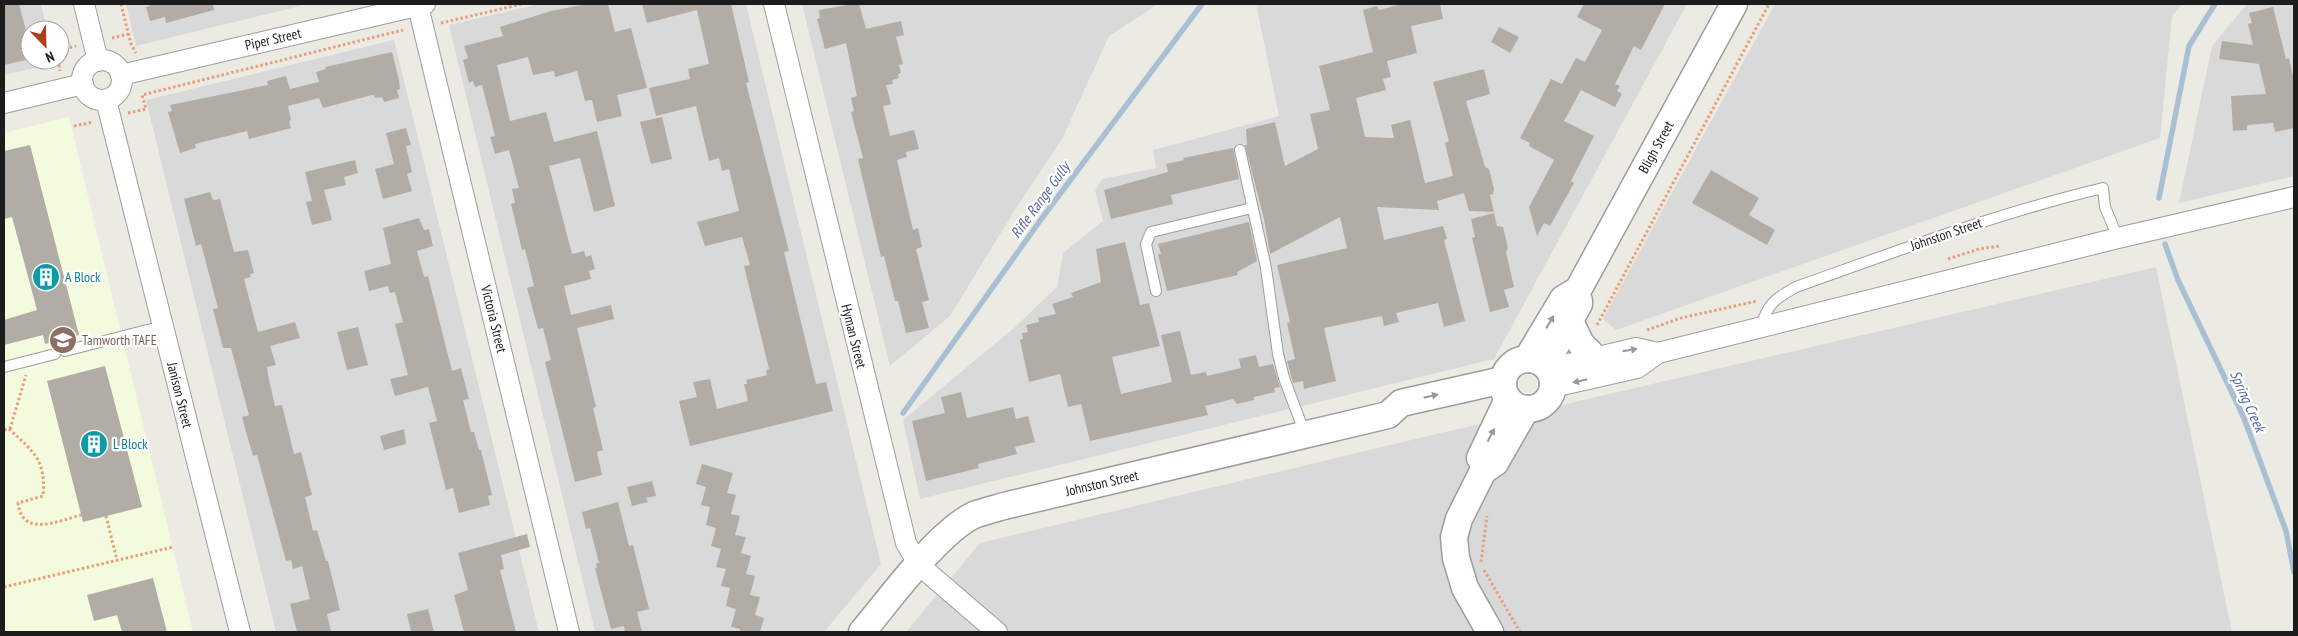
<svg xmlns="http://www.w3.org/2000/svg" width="2298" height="636" viewBox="0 0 2298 636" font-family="'PT Sans Narrow',sans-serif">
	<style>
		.residential { fill: #dad9d9 }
		.education { fill: #f3fade }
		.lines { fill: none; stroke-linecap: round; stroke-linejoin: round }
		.stream { stroke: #a9c0d4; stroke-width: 5.5 }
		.building { fill: #b1ada6 }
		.service-casing { stroke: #9d9d9d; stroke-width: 12 }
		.minor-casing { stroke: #9d9d9d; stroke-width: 22 }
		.tertiary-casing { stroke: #9d9d9d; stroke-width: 29 }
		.path { stroke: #e79f79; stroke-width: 3; stroke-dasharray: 2.5 2.5; stroke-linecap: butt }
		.service { stroke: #fff; stroke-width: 10 }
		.minor { stroke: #fff; stroke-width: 20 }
		.tertiary { stroke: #fff; stroke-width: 26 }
		.oneway { fill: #999 }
		.labels { text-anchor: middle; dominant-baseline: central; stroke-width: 4.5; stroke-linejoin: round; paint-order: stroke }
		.street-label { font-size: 14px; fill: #1c1c1c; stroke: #fff }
		.culture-label { font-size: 14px; fill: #0d838f; stroke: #fff; text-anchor: start }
		.education-label { font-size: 14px; fill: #785e54; stroke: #fff; text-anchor: start }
		.water-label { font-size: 15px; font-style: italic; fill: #55689f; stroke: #fff }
	</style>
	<rect width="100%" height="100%" fill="#ecebe3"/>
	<g class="residential">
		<polygon points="4,4 41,4 47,30 30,30 30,60 55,60 55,63 4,75"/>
		<polygon points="126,4 309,4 136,46"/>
		<polygon points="539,4 746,4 881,564 824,632 595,632 449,25"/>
		<polygon points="802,4 1158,4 1109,36 1063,137 1013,213 950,316 890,366"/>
		<polygon points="1256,4 1687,4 1494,359 920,499 903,420 1014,328 1057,287 1063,253 1103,221 1095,191 1102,179 1156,168 1153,150 1279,116"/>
		<polygon points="1775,4 2182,4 2172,16 2160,138 1616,330 1603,319"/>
		<polygon points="2247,4 2294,4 2294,176 2179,203 2212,46"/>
		<polygon points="394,40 539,632 276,632 146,100"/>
		<polygon points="2156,267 2232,632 906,632 980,543 1432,435"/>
	</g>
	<polygon class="education" points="69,117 193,632 4,632 4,133"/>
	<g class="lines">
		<g class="stream">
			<polyline points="2159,198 2189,46 2215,4"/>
			<polyline points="2165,244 2178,280 2244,418 2286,531 2294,572"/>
			<polyline points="903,413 1042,218 1202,4"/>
		</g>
	</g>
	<g class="building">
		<polygon points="4,4 19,4 30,46 30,59 4,65"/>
		<polygon points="149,4 213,4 214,10 166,23 165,17 150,21 146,7 150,6"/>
		<polygon points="587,4 608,4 615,32 631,28 647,88 617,95 622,116 597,122 592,100 585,101 577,71 555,77 554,71 533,75 528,57 497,65 510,121 546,112 554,142 597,131 615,206 594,212 580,158 549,166 572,254 584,251 586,257 591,255 595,269 589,271 591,279 564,286 571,315 611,305 614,319 577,328 596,407 593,408 603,450 597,452 602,475 575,482 545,362 551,360 543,328 538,329 527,288 534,286 525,249 522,250 511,204 515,203 512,189 519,188 509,150 495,154 490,137 495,136 482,85 475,87 473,81 469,83 463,60 468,58 464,46 503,36 500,27 551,11"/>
		<polygon points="642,4 731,4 749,82 746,83 789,251 784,252 816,384 826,382 833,411 690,446 679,401 697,397 693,382 710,379 717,409 748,401 744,384 747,384 746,380 767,375 766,370 769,369 744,266 750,265 742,237 705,246 697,222 739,211 729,169 722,171 719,158 709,161 696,106 656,116 649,88 690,79 688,69 709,64 697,10 647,23"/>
		<polygon points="853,4 859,4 866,29 901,21 904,35 896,37 903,64 899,65 901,73 898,74 899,78 892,80 893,84 886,85 891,104 883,106 890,136 914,130 919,149 906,152 907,157 897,160 913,230 918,228 922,247 916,249 929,300 922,302 929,328 906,333 898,301 895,301 884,256 881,257 858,159 863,158 851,112 854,111 851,98 857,96 846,43 825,49 817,19 820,18 819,10"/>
		<polygon points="1402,4 1440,4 1443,19 1411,26 1417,53 1387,61 1391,77 1383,79 1386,90 1356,98 1365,137 1394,138 1391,125 1410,120 1425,183 1453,176 1445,143 1449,141 1433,82 1484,69 1490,94 1466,101 1485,167 1489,169 1494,189 1493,194 1490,195 1494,212 1469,211 1464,193 1437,201 1439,210 1377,207 1384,240 1443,226 1447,239 1444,240 1465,321 1444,327 1438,303 1396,313 1399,322 1384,326 1382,316 1324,328 1336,381 1304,389 1303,381 1293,383 1287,361 1295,359 1287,323 1290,322 1277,265 1347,248 1340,217 1270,254 1264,219 1245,145 1247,145 1246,129 1275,122 1285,166 1318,149 1310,114 1330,110 1319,66 1373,52 1363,10 1377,6 1379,10"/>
		<polygon points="1584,4 1665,4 1641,50 1634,46 1615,84 1620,86 1617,91 1622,94 1615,107 1581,90 1564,121 1594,136 1571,181 1574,183 1550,226 1544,223 1537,236 1529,207 1554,160 1529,146 1530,143 1520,138 1551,79 1562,84 1576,58 1585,62 1602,30 1577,17"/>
		<polygon points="2273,7 2286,59 2289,58 2294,81 2294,128 2275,132 2273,123 2247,125 2247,130 2233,131 2231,96 2266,94 2259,64 2219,59 2222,41 2253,45 2248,24 2252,23 2249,13"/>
		<polygon points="1499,27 1519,37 1510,53 1491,42"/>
		<polygon points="392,52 399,80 400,89 397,90 399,98 384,102 382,97 375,98 374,95 372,95 323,108 319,98 288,106 291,120 289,121 291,128 249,139 247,131 195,144 196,148 180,153 168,112 172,111 170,105 268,85 267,81 286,76 290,89 319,82 316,72 326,69 325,67"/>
		<polygon points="662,117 672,159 651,164 640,122"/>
		<polygon points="406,128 411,145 406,146 412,172 407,174 412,191 383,199 375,169 394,164 386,133"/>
		<polygon points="30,145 79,335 45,344 43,335 4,345 4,320 37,310 12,217 4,219 4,151"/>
		<polygon points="1233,148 1239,179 1171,195 1173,204 1111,219 1104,190 1168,172 1166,164 1184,160 1183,158"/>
		<polygon points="355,160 358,173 344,177 346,185 324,190 332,220 312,225 306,202 312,201 305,172"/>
		<polygon points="1711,170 1759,198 1749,215 1775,230 1767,245 1692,203"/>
		<polygon points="210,192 213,200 220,199 234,252 248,250 254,273 250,274 251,277 244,279 258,332 295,322 300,338 270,346 276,365 267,367 268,375 275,406 282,405 294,454 301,452 312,495 305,497 313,531 317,530 326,561 328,561 340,610 327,614 331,632 297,632 290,604 310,599 302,566 293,569 291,560 286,561 257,455 253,456 246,432 242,417 249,415 231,348 223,348 213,309 218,308 201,244 196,246 184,199"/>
		<polygon points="1494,213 1497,226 1503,227 1508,248 1506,252 1514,287 1504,290 1509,307 1490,312 1472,238 1475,237 1471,219"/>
		<polygon points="419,218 424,230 429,229 433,246 417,251 424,277 428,276 452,371 461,368 469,399 463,400 471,432 474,432 479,450 481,450 492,495 488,496 490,505 459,513 453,488 446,490 429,423 437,421 428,387 395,396 390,379 408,375 395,324 403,322 395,292 390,293 388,286 369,291 364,271 391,264 383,228"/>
		<polygon points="1249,222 1257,261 1237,272 1238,275 1167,291 1158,254 1161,254 1158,244"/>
		<polygon points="1125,242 1140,305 1149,303 1160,346 1112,357 1121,394 1172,382 1161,335 1180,331 1191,375 1206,372 1207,376 1241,368 1239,359 1256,355 1259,367 1273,364 1280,387 1274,388 1275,392 1254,397 1254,400 1237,404 1233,399 1205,406 1208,415 1090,441 1081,404 1068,407 1060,374 1029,382 1020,340 1023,339 1022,333 1028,332 1026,325 1039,322 1038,318 1056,314 1052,304 1073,297 1071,293 1101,282 1096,249"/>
		<polygon points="358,327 368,365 347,370 337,332"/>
		<polygon points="105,366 142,507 83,522 47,381"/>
		<polygon points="961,392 967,418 1013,407 1016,419 1028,416 1035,442 1015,447 1017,454 978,464 979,468 926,481 912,421 945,413 941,397"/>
		<polygon points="404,429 406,444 384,450 380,436"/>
		<polygon points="702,464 733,473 727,493 736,495 731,514 740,516 735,535 746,537 741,553 751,556 746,574 755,576 750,595 760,597 755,615 764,618 760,632 740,632 740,629 731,627 736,609 726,606 730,588 721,586 726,569 716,567 721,549 711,546 716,528 706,525 710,507 701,505 706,487 696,484"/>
		<polygon points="652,481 656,496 646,498 648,502 632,506 627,487"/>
		<polygon points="618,502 629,546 633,545 649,609 637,612 642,632 625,632 624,626 611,629 595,568 597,568 596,563 599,563 590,528 586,529 582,512"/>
		<polygon points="527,534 530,547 501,555 504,569 500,570 516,632 464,632 454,595 468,590 458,553"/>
		<polygon points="153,578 167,632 122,632 117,615 94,621 87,595"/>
		<polygon points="428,609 434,632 411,632 407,614"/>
	</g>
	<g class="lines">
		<g class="service-casing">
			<g id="service">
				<polyline points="1240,150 1266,268 1278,354 1284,378 1305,434"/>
				<polyline points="1156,291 1146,244 1151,232 1252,208"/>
				<path d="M1760,328C1768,304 1774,299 1796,287C1897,251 1998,213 2103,188L2105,207L2118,238"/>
				<polyline points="65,351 163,326"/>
				<polyline points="4,367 55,354"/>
			</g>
		</g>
		<g class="minor-casing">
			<g id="minor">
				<polyline points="84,4 98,61"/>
				<polyline points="774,4 906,543 919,565 997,632"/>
				<polyline points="418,6 569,632"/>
				<circle cx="102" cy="80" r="20"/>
				<polyline points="121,75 425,4"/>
				<polyline points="106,100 240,632"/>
				<polyline points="4,103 83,84"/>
				<polyline points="1548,369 1636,348 1658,353"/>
				<polyline points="1553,387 1637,368 1658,353 2118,238 2294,197"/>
			</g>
		</g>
		<g class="tertiary-casing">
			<g id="tertiary">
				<polyline points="1570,321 1581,344 1594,357"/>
				<circle cx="1528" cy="384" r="25"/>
				<polyline points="1527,359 1563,299 1578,290 1734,4"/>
				<polyline points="1545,365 1579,304 1579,301"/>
				<polyline points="1480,458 1508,399"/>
				<path d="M862,632C889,600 938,532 974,515C982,512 991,510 1000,507L1388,415L1401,403L1503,380"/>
				<polyline points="1490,632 1465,588 1456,558 1454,537 1459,519 1483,471 1495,463 1526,409"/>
			</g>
		</g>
		<g class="path">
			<polyline points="121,4 131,44 136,53"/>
			<polyline points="441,23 522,4"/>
			<polyline points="112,38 128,34"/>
			<polyline points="60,50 76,46"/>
			<polyline points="58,60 60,71"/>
			<polyline points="128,113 146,109 142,95 403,30"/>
			<polyline points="74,126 93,122"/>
			<polyline points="1948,259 1979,249 2000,246"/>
			<polyline points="1597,325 1769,4"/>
			<polyline points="1647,330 1681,318 1757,301"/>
			<polyline points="10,429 26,375"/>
			<path d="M4,430L9,429C34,452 46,460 43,496L18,503C22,538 58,521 81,515"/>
			<polyline points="106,516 117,560"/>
			<polyline points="1481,562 1487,516"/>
			<polyline points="1484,570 1520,632"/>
			<polyline points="4,587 173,547"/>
		</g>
		<use href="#service" class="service"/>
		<use href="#minor" class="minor"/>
		<use href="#tertiary" class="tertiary"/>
	</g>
	<defs><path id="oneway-solid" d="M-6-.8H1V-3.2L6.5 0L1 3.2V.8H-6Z" transform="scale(1.25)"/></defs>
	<g class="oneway">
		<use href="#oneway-solid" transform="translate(1550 322) rotate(-59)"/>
		<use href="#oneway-solid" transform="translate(1630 350) rotate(-9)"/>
		<use href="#oneway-solid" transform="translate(1580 381) rotate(167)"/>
		<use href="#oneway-solid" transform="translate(1431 396) rotate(-13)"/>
		<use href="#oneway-solid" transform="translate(1491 435) rotate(-63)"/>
	</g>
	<defs>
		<g id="building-disc" transform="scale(1.4375)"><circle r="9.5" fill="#0f9aa8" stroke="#fff"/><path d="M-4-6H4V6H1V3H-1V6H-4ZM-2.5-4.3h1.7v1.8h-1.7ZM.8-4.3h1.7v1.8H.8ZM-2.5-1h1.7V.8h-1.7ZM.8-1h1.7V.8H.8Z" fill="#fff"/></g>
		<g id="university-disc" transform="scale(1.4375)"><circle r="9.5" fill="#8d6e63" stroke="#fff"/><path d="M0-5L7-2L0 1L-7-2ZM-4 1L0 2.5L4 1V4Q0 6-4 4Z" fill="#fff"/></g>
	</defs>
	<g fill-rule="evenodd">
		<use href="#building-disc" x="46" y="277"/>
		<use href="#university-disc" x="63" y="340"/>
		<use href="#building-disc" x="94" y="444"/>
	</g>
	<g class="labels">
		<g class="street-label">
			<text transform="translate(273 39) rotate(-13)">Piper Street</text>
			<text transform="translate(1656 147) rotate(-61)">Bligh Street</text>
			<text transform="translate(1946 234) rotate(-19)">Johnston Street</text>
			<text transform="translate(494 319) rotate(76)">Victoria Street</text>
			<text transform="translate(854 336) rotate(76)">Hyman Street</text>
			<text transform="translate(180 395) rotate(76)">Janison Street</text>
			<text transform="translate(1102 483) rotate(-13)">Johnston Street</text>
		</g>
		<g class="culture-label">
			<text x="65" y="277">A Block</text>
			<text x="113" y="444">L Block</text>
		</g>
		<g class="education-label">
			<text x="82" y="340">Tamworth TAFE</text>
		</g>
		<g class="water-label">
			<text transform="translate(1040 200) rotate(-54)">Rifle Range Gully</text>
			<text transform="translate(2248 401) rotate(66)">Spring Creek</text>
		</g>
	</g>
	<rect width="2298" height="636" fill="none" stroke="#1c1c1c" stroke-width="10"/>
	<g transform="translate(45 45) rotate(157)"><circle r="24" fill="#ffffff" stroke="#a4a4a4"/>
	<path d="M0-4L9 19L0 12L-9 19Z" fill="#af3d19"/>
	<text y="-8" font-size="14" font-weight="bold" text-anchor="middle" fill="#1c1c1c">N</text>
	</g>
</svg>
